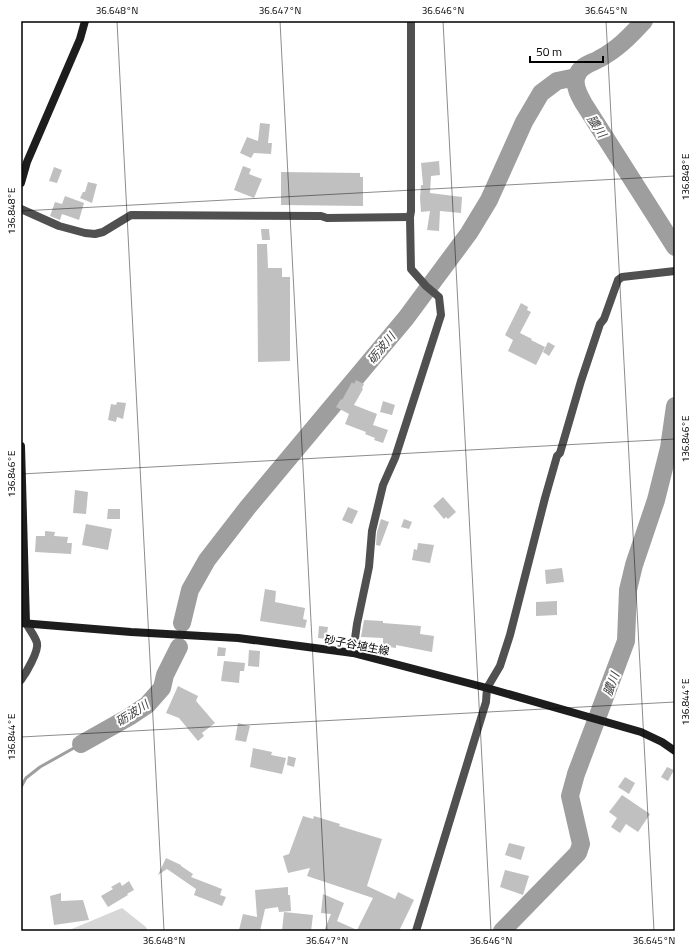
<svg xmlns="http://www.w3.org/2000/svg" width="696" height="952" viewBox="0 0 696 952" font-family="'Titillium Web','Noto Sans JP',sans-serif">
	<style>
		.green { fill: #d7d7d7 }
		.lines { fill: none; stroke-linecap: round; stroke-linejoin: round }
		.stream { stroke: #9e9e9e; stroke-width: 3 }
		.river { stroke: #9e9e9e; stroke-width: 18 }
		.building { fill: #c0c0c0 }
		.street { stroke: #505050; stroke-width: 8 }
		.secondary { stroke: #1d1d1d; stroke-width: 8 }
		.ticks { fill: none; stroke: #000; stroke-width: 1; stroke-opacity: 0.45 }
		.labels { text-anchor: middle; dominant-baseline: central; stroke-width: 4; stroke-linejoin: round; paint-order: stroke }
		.street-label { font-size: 11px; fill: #000; stroke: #fff }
		.water-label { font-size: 12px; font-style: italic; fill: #3f3f3f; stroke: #fff }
		.neatline { fill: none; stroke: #000; stroke-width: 1.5 }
		.ticks-label { font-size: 10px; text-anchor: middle; fill: #000 }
	</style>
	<rect width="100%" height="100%" fill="#fff"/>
	<polygon class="green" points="122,908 146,927 148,931 67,931"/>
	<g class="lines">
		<polyline class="stream" points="21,787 26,778 40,767 81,744"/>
		<g class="river">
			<path d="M644,21C630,36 618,49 599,59C590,64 579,66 576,78C574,87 580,97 584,104L675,247"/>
			<polyline points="182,623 190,590 207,560 248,507 406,318 469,233 489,200 524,122 541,93 557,81 576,77"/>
			<polyline points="81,744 129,717 147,705 162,688 165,675 179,647"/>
			<polyline points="502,931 578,853 581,844 570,796 576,774 626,641 628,590 634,565 656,500 669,448 675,406"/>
		</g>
	</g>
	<g class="building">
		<polygon points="260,123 270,124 268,143 272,143 271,154 254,153 251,158 240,153 247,137 258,141"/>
		<polygon points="439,161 440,175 431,176 430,193 462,197 461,213 440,211 439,231 427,230 430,211 421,212 420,198 421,185 423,185 421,163"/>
		<polygon points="243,166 251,169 249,174 262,179 254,198 234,190"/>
		<polygon points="54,167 62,170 57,183 49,181"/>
		<polygon points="281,172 360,173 360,177 363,177 363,206 281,205"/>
		<polygon points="88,182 97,184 92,203 80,198 83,192 85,192"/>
		<polygon points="65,196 84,203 79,220 62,214 60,220 50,216 55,202 62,204"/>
		<polygon points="261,229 269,229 270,240 262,240"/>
		<polygon points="257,244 267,244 268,268 282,268 282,277 290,277 290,361 258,362"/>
		<polygon points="521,303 528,307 527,310 531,312 520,333 532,339 531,340 545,347 536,365 508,351 513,340 505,335"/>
		<polygon points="548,342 555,346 549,356 543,352"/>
		<polygon points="356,380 364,384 362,388 363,389 354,405 377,414 373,425 388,430 383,443 374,440 375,438 365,434 366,432 345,424 349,414 336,407 341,399 342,400 352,382 354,384"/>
		<polygon points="383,401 395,405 392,415 380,412"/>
		<polygon points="117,402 126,403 123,419 117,417 116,422 108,420 111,404 116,405"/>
		<polygon points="75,490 88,492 86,514 73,513"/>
		<polygon points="443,497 456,512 448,519 446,517 444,519 433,506"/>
		<polygon points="348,507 358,511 352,524 342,520"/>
		<polygon points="108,509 120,509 120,519 107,519"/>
		<polygon points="381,519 389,522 380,546 376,545 377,532"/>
		<polygon points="404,519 412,522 409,529 401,527"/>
		<polygon points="86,524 112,529 108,550 82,545"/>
		<polygon points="45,531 55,532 54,536 68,537 67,543 72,543 71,554 35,552 36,536 45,536"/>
		<polygon points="418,543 434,545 430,563 412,560 414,549 417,550"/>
		<polygon points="562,568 564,582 546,584 545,570"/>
		<polygon points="265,589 276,591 275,602 305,608 303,619 307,620 305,628 260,621"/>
		<polygon points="557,601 557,615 536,616 536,602"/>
		<polygon points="364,620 383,621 383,623 421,626 420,634 434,636 432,652 396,645 396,648 383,646 383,638 361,637"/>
		<polygon points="319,626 328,627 326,639 318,638"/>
		<polygon points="218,647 226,648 225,656 217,656"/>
		<polygon points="249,650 260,651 259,667 248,666"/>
		<polygon points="224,661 245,663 244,671 240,671 239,683 221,681"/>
		<polygon points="178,686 198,696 196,701 215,723 202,733 204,736 198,741 179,718 166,713"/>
		<polygon points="238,723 250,726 246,742 235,740"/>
		<polygon points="253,748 272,752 271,755 286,758 282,774 250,767"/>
		<polygon points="288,756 296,758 294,767 287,765"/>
		<polygon points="667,767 674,770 668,781 661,777"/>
		<polygon points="625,777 635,783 629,794 618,787"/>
		<polygon points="622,795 650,814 638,832 626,824 620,833 611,827 617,818 609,812"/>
		<polygon points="303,816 313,819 314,816 340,824 339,826 382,839 367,886 395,899 398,892 414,900 399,931 324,931 331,914 321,913 323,894 344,903 337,921 357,930 373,898 307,876 310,868 288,873 283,856 289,854"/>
		<polygon points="509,843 525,847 521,860 505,855"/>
		<polygon points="166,858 181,865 181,866 193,874 191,877 222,889 220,895 226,897 222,906 194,895 196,889 167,869 158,875"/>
		<polygon points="505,870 529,876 523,895 500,887"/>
		<polygon points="129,881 134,890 127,894 128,895 108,907 101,896 113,889 111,887 120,882 122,886"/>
		<polygon points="288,887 288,895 290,895 291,911 279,912 278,907 265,909 260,931 239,930 243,914 257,917 255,890"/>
		<polygon points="61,893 61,901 83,900 89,920 54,925 50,896"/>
		<polygon points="284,912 313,915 311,931 282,931"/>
	</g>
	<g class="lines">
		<g class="street">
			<polyline points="21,209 59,226 85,233 95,234 103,232 131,215 321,216 327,218 410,217"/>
			<polyline points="353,653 357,624 369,567 372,531 383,485 395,458 441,315 439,297 426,286 411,269 410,217 411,211 411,21"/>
			<path d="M21,680C26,673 39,651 37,643C35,636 29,629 26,623"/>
			<polyline points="416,931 486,702 487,688 500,666 510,635 545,498 557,456 560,453 581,381 600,324 604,319 618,280 622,277 675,271"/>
		</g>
		<g class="secondary">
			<polyline points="21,183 27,162 80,39 85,21"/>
			<polyline points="21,446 26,623"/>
			<polyline points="21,623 131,632 238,638 353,653 487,688 641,732 662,742 675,751"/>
		</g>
	</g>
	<path class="ticks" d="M117,21L164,931M280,21L327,931M443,21L491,931M606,21L654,931M21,211L675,176M21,474L675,439M21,737L675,702"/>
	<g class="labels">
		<g class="street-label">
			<text transform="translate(357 645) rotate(11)">砂子谷埴生線</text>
		</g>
		<g class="water-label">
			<text transform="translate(597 126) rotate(57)">膿川</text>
			<text transform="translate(381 348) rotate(-50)">砺波川</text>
			<text transform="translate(611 684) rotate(-70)">膿川</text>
			<text transform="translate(132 713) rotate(-33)">砺波川</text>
		</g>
	</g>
	<rect width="696" height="952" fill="none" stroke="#ffffff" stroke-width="44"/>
	<path d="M530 56v6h73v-6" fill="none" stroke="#000000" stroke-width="2"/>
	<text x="536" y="56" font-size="12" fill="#000000" stroke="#ffffff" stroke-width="3" paint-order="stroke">50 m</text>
	<rect x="22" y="22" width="652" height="908" class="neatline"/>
	<g class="ticks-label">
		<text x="117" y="14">36.648°N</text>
		<text x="280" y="14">36.647°N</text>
		<text x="443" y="14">36.646°N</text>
		<text x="606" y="14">36.645°N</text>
		<text transform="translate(685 177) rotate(-90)" y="4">136.848°E</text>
		<text transform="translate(11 211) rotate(-90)" y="4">136.848°E</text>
		<text transform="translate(685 439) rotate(-90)" y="4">136.846°E</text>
		<text transform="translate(11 474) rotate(-90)" y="4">136.846°E</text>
		<text transform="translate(685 702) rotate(-90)" y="4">136.844°E</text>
		<text transform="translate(11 737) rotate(-90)" y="4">136.844°E</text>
		<text x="164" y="944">36.648°N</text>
		<text x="327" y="944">36.647°N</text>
		<text x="491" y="944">36.646°N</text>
		<text x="654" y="944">36.645°N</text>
	</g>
</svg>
